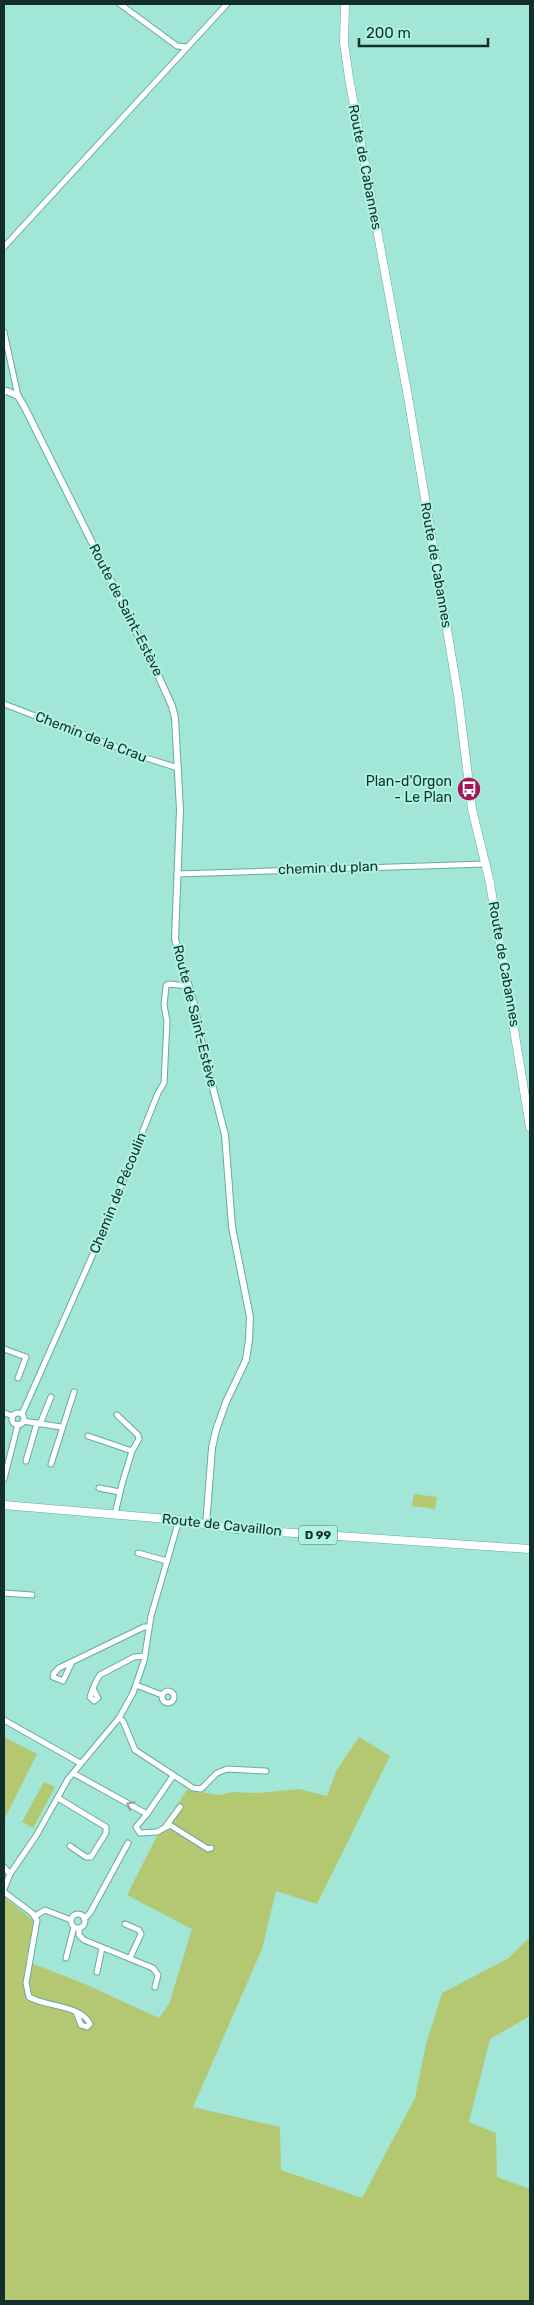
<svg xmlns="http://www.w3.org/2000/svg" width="534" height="2305" viewBox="0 0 534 2305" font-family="Rubik,sans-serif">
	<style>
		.green { fill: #b4c872 }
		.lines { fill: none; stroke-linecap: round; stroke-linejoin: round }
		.minor-casing { stroke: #67ab9d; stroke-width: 7 }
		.tertiary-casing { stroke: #67ab9d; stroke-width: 8 }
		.secondary-casing { stroke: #67ab9d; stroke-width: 9 }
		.primary-casing { stroke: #67ab9d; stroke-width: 9 }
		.minor { stroke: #fff; stroke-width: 5 }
		.tertiary { stroke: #fff; stroke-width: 6 }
		.secondary { stroke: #fff; stroke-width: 8 }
		.primary { stroke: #fff; stroke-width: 8 }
		.oneway { stroke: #95a19f }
		.labels { text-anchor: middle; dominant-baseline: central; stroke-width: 4; stroke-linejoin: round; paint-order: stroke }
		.shield { fill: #aef3e4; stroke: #426a62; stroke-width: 1 }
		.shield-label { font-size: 12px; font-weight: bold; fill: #132f2a }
		.street-label { font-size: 14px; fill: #132f2a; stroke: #aef3e4 }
		.poi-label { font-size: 14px; fill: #132f2a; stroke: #aef3e4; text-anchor: end }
	</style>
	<rect width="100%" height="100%" fill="#a1e6d7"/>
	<g class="green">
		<polygon points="414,1494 437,1497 435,1509 412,1506"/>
		<polygon points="4,1737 37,1754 4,1820"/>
		<polygon points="359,1737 390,1756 317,1904 276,1891 262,1949 193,2107 280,2127 281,2170 362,2198 415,2098 426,2044 442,1993 509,1958 530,1937 530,2016 490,2039 469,2122 496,2133 497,2177 530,2189 530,2301 4,2301 4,1897 34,1921 26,1961 85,1984 159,2018 169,2004 192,1929 127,1895 162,1826 187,1790 220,1795 232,1792 258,1793 299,1789 327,1796 336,1771"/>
		<polygon points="44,1782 55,1787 33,1828 22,1822"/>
	</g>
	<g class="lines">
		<g class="minor-casing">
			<g id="minor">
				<polyline points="120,4 177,46 187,47"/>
				<polyline points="4,247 227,4"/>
				<polyline points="4,332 18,396"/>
				<polyline points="4,704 140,756 178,768"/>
				<polyline points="177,874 485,864"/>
				<polyline points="4,1349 26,1357 18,1378"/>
				<polyline points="4,1413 13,1416"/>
				<circle cx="18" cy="1419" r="6"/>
				<polyline points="22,1414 101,1236 158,1093 164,1083 167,1021 164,1005 166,986 168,984 189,986"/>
				<polyline points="117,1415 138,1435 139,1439 132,1451"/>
				<polyline points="23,1421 61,1427"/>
				<polyline points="40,1424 51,1397"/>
				<polyline points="88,1436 132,1451 122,1484 115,1514"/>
				<polyline points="26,1461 37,1423"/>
				<polyline points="51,1464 74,1392"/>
				<polyline points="4,1479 18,1424"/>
				<polyline points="99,1488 120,1492"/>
				<polyline points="138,1553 167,1561"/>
				<polyline points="4,1593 32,1595"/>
				<polyline points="72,1662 63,1681 53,1677 54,1673 59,1668 144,1627 148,1627"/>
				<polyline points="136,1685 162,1695"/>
				<path d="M93,1689L98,1698L94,1701L90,1697C93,1689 95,1681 100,1675L134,1657L145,1656"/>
				<circle cx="168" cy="1697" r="6"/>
				<polyline points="119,1718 123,1721 135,1750 193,1788 201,1789 217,1773 227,1769 266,1771"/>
				<polyline points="4,1720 80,1763"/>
				<polyline points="73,1773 147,1814 173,1776"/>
				<polyline points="58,1798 106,1827 106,1833 91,1857 86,1857 70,1846"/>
				<polyline points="147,1814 136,1827 140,1833 157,1832 170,1825 208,1849 211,1848"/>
				<polyline points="166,1826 180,1807"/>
				<polyline points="4,1867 10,1874"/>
				<polyline points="4,1889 10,1874 36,1836 68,1779 119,1718 133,1693 144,1661 151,1616 179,1520"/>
				<path d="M4,1892L32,1913L37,1920L26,1983L29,1997C46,2007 81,2005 90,2024L87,2027L81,2025L76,2012"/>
				<circle cx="78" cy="1921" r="7"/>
				<polyline points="35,1916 45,1910 71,1920"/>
				<polyline points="84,1919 90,1913 128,1843"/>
				<polyline points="125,1924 139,1930 141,1934 130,1958"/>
				<polyline points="79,1928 79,1935 84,1940 153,1968 158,1975 155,1987"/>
				<polyline points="66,1958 74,1927"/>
				<polyline points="97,1972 102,1948"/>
			</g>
		</g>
		<g class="tertiary-casing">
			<polyline id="tertiary" points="4,392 7,391 18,396 25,408 158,675 172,706 175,718 180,810 175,939 194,1004 203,1049 225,1135 232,1227 250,1317 249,1340 246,1360 226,1402 216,1430 212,1448 206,1525"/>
		</g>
		<g class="secondary-casing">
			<polyline id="secondary" points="345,4 344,43 349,78 408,397 458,695 472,809 490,883 530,1127"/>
		</g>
		<g class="primary-casing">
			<polyline id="primary" points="4,1505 179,1520 236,1529 530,1549"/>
		</g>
		<use href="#minor" class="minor"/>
		<use href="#tertiary" class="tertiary"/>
		<use href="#secondary" class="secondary"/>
		<use href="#primary" class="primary"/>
	</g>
	<defs><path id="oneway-chevron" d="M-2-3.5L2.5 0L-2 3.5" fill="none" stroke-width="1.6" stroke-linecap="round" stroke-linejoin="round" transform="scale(1.25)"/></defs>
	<use class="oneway" href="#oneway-chevron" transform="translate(130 1805) rotate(-152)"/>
	<defs>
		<g id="bus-disc" transform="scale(1.25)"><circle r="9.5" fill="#a5175a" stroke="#aef3e4"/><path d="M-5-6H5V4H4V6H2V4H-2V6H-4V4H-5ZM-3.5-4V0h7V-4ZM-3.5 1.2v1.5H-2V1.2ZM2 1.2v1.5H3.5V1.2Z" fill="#fff"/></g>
	</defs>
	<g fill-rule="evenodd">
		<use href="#bus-disc" x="469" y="789"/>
	</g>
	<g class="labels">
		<rect class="shield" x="299" y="1525.5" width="38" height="19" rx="4"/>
		<g class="shield-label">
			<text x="318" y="1535">D 99</text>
		</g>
		<g class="street-label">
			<text transform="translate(365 167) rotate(79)">Route de Cabannes</text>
			<text transform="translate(436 565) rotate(80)">Route de Cabannes</text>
			<text transform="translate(126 610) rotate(63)">Route de Saint-Estève</text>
			<text transform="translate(91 737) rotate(21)">Chemin de la Crau</text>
			<text transform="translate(328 868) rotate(-2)">chemin du plan</text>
			<text transform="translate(504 964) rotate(80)">Route de Cabannes</text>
			<text transform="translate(195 1016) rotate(76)">Route de Saint-Estève</text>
			<text transform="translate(118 1193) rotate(-68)">Chemin de Pécoulin</text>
			<text transform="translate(222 1525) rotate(6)">Route de Cavaillon</text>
		</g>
		<g class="poi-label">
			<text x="452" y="781">Plan-d'Orgon<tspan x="452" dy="16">- Le Plan</tspan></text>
		</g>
	</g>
	<rect width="534" height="2305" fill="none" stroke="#132f2a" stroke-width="10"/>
	<path d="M359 38v8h129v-8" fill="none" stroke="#132f2a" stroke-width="2.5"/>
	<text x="366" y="38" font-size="15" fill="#132f2a" stroke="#aef3e4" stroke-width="4" paint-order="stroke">200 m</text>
</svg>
